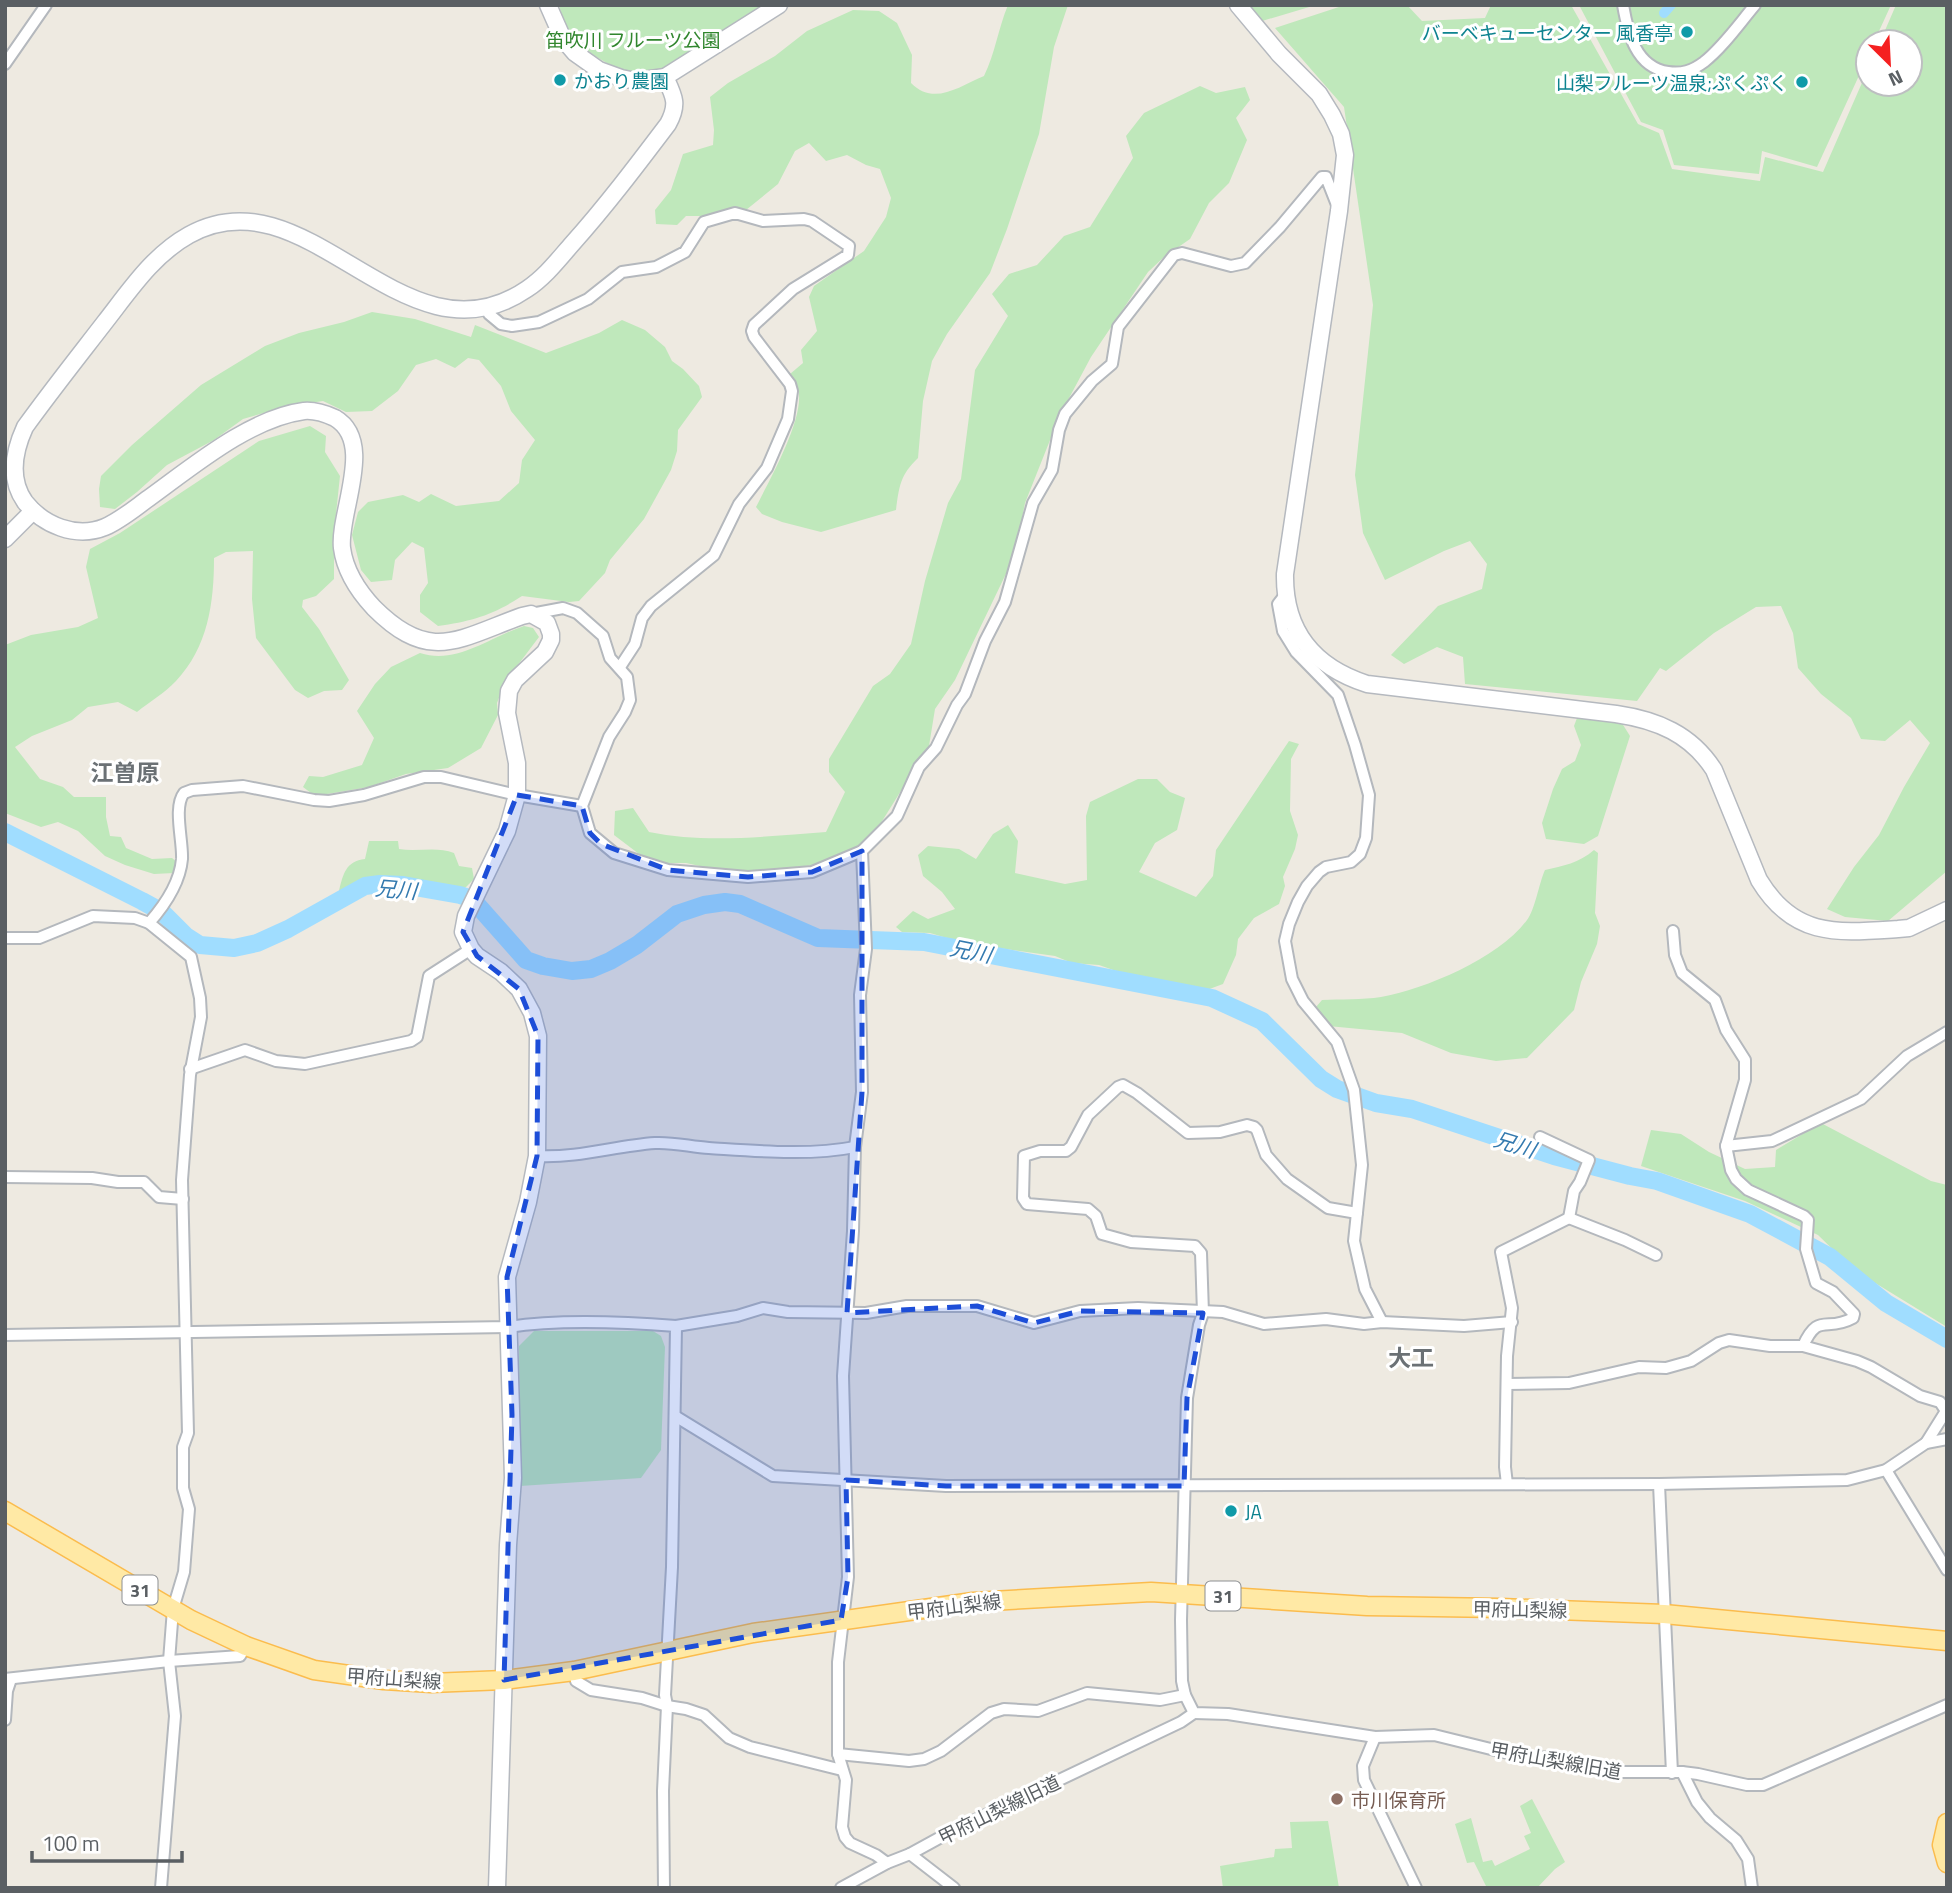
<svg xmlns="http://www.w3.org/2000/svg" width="1952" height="1893" viewBox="0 0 1952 1893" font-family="'Titillium Web','Noto Sans JP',sans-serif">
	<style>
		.green { fill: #bfe8bb }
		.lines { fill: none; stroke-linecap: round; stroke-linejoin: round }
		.canal { stroke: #a0ddff; stroke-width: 10 }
		.river { stroke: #a0ddff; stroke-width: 18 }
		.street-casing { stroke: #b4b8bd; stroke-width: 14 }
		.secondary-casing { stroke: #b5b9bf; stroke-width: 19 }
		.primary-casing { stroke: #fbbc4d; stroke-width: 21 }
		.street { stroke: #fff; stroke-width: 10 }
		.secondary { stroke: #fff; stroke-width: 16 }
		.primary { stroke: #ffe9a5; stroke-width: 18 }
		.marked { fill: #1d4ed8; fill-opacity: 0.2; stroke: #1d4ed8; stroke-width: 5; stroke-dasharray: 14 9; stroke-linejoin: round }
		.culture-dot { fill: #0f9aa8; stroke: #fff; stroke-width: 2.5 }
		.education-dot { fill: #8d6e63; stroke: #fff; stroke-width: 2.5 }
		.labels { text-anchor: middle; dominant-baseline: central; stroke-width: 6; stroke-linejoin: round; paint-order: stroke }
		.shield { fill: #fff; stroke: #8c8f92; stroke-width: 2 }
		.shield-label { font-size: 18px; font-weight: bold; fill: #5a5f63 }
		.culture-label { font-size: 19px; fill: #0d838f; stroke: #fff; text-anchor: end }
		.park-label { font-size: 19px; fill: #31862e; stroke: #fff }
		.street-label { font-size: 19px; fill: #5a5f63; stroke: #fff }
		.education-label { font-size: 19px; fill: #785e54; stroke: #fff; text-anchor: start }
		.water-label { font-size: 21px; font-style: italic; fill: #347aaf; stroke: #fff }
		.quarter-label { font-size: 23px; font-weight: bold; fill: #6b7175; stroke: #fff }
	</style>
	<rect width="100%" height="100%" fill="#eeeae1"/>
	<g class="green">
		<path d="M559,5H767C740,22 673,71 645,74C628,75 613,67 600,59C577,46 565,30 559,5Z"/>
		<path d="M1008,5H1068L1054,47L1039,134L1007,229L990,273L947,334L932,361L923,401L918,458C900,475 899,487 896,510L821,532L782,522L762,514L756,507C769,481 806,416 798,389C797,384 793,379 790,374L803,363L801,350L817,331L809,297L814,286L864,251L886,217L891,198L880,169L866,165L847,155L826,161L809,143L795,151L778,184L746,210H732L710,216H686L677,225L656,224L655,210L671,190L683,154L713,145L714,130L710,97L728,83L775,56L807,31L853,10L879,11L897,23L912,55L911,83C934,106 958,87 984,76C995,54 998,29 1008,5Z"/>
		<polygon points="1250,5 1316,5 1262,21"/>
		<polygon points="1345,5 1407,5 1422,21 1485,18 1491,5 1571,5 1638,124 1659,133 1672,169 1760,181 1765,157 1823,172 1868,69 1868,84 1910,84 1910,42 1880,42 1896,5 1947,5 1947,871 1888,921 1845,917 1827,909 1854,867 1879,835 1904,787 1930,743 1910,720 1885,741 1861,739 1851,718 1821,694 1798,668 1793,633 1781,606 1756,607 1714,633 1666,671 1660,668 1637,701 1465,684 1463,657 1437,647 1404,664 1391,655 1438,606 1482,589 1487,564 1470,541 1444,551 1385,580 1363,533 1355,475 1373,305 1344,107 1275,28"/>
		<polygon points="1579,5 1891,5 1874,42 1868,42 1868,56 1817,167 1762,151 1759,174 1674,165 1663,130 1641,122"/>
		<path d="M1200,86L1216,93L1245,87L1250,100L1236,118L1247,140L1229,183L1209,203L1190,239L1164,257L1148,272L1091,357L1060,415L1025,503L1015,555L955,680L935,709L929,746L879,826L856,848L814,865L748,872L718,870L686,863H661L639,854L614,835L615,811L633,808L649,832C707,844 767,836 826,832L845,792L829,772V759L873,686L890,674L911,644L925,581L948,503L961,479L975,370L1008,316L992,294L1009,274L1037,265L1064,236L1090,227L1133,158L1126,136L1144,113Z"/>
		<path d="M372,312L415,319L471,337L475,325L546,353L599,333L622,320L645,330L665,347L672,361L683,369L699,386L702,397L678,430L677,451L671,470L644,519L610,560L605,573L579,601L569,602L522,596C493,615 472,621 438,626L420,612V595L428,583L424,548L412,542L395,560L392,580L371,582L361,570L352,535L358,512L368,502L403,495L419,502L431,494L456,506L499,501L519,483L522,460L535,440L511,411L501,386L479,360L468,358L455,368L436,359L416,365L398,391L372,411L346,412L323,401L285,407L243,419L214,440L167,465L137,492L115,509L100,507L99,489L101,476L132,445L201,385L265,346L299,333L344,322Z"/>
		<path d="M310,426L326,436L325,452L340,476L334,533V579L316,596L303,600L302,607L319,629L349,680L342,690L324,691L308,698L295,690L256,638L252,599L253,551L226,552L214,558C214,603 208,647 176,681C165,693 149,702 137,712L118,702L88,707L72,720L32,736L15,747L40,779L63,787L74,797H106V817L110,836L121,837L126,848L152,859L172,858L178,863L174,873L154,874L125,865L105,856L78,831L58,822L41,827L5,813V645L31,635L78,627L98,618L86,567L90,549L120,533L259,441Z"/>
		<path d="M524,626L533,628L539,637L505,682L497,703L498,715L481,748L448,768L406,774L369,787L315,796L303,787L309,776L323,777L362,765L374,738L357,711L375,684L391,667L420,653C457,665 490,637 524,626Z"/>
		<polygon points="1593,713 1620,720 1630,736 1598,836 1584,844 1546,839 1542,823 1553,789 1562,769 1575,761 1581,745 1574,726 1577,718"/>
		<polygon points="1289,741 1299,744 1291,759 1290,811 1298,835 1295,849 1283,877 1285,886 1279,904 1254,918 1238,939 1236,955 1223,984 1204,991 1142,980 1099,965 1072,963 1055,956 964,943 930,933 902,932 896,927 913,911 928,919 955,909 942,892 923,876 918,855 928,846 959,849 976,859 993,834 1008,825 1018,841 1015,873 1065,884 1087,880 1086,816 1090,802 1138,779 1157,779 1170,792 1185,798 1177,830 1155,843 1139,872 1196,897 1213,876 1216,850"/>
		<path d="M369,841H398L399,849C418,852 437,846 454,853L459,866L472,868L474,879L463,890L389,878L364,880L347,892L339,891C343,874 346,861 365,859Z"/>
		<path d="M1594,850L1598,853L1595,913L1600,926L1597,944L1581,982L1574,1010L1527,1058L1496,1061L1451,1053L1402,1033L1328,1026L1316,1007L1322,1000C1341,999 1362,1000 1381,997C1426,989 1499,958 1527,920C1535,910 1539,883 1545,870C1563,866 1579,863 1594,850Z"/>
		<polygon points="1821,1123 1931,1181 1947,1185 1947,1327 1854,1270 1818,1235 1745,1201 1641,1166 1651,1130 1681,1134 1709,1152 1745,1169 1775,1167 1776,1150"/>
		<polygon points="534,1331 653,1331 661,1336 665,1347 661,1450 641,1478 520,1486 519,1346"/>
		<polygon points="1532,1799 1565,1862 1555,1869 1537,1888 1487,1888 1474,1862 1467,1863 1455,1824 1471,1818 1483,1862 1492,1860 1495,1866 1530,1849 1524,1836 1531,1833 1520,1806"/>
		<polygon points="1328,1821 1339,1888 1223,1888 1220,1866 1274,1857 1275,1849 1292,1848 1290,1822"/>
	</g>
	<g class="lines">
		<polyline class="canal" points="1664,13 1671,5"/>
		<polyline class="river" points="5,832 142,901 162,912 186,936 200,945 234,948 257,943 288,929 365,886 380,884 403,885 460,895 472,899 526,960 543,966 572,971 591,969 610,961 637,945 677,914 704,905 725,902 740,904 818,938 924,942 1212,998 1262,1021 1321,1079 1337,1089 1376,1103 1412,1109 1554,1156 1630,1176 1657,1181 1750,1214 1830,1257 1886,1303 1947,1339"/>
		<g class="street-casing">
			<g id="street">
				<path d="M1623,5C1628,34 1636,67 1668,72C1682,74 1692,71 1704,62C1723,47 1739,24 1755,5"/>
				<polyline points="5,64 46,5"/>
				<polyline points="486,307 489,314 501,324 512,326 539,322 588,299 622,272 656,267 685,252 704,222 735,213 763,221 804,219 812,221 849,246 848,255 793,289 754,325 752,331 754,337 790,384 792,391 788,419 767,468 739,504 714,555 651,606 642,618 635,644 620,667"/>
				<polyline points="1285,595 1278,604 1283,631 1296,652 1338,695 1355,745 1369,795 1366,838 1360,854 1351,862 1326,867 1319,872 1307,886 1298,902 1289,924 1285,941 1292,979 1303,1001 1337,1042 1354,1090 1362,1165 1354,1241 1365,1289 1382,1322"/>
				<polyline points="531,614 563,608 577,613 603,636 610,658 627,677 630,700 625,712 609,737 582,806 590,833 614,853 668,870 748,877 812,872 862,851 897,816 919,767 936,748 957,705 965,694 985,641 1005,602 1033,503 1052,470 1059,430 1065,414 1092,381 1112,364 1118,327 1174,255 1182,253 1231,266 1245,263 1280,227 1322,177 1326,177 1337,205"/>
				<polyline points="862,851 866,949 860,995 862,1092 855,1147 853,1231 843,1376 848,1577 838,1662 838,1754 846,1780 842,1827 845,1837 850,1843 876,1855 887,1863"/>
				<path d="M149,923C164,906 180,882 182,859C183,841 173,807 184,793L192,790L243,786L314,800L329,801L364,795L424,777H441L517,795L582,806"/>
				<path d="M1673,931L1675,955L1682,973L1715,1000L1726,1030L1745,1060V1080L1726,1146L1731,1170L1736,1179L1748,1190L1804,1216L1808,1220L1806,1249L1816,1283L1833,1292L1854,1314L1853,1318C1826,1333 1819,1311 1803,1346"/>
				<polyline points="5,938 39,938 93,916 135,918 149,923 191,957 200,998 201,1017 190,1075 182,1180 188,1433 183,1447 183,1488 189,1509 184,1572 173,1609 169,1661 175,1716 161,1888"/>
				<polyline points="190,1069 245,1050 276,1061 305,1064 411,1041 417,1037 429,976 471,949"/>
				<polyline points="1540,1137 1589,1160 1580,1182 1574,1191 1569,1218"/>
				<polyline points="1726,1146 1772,1141 1861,1099 1907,1056 1947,1032"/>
				<path d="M537,1156C580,1158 614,1146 655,1143C674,1142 691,1147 709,1148C756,1151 809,1156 855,1147"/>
				<polyline points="5,1177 92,1178 118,1182 144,1182 159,1197 183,1199"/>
				<polyline points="1357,1213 1328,1208 1287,1179 1266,1155 1257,1130 1254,1127 1247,1125 1220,1132 1188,1133 1137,1093 1123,1085 1118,1087 1088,1115 1071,1147 1066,1151 1040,1151 1024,1156 1023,1198 1027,1204 1088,1209 1096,1216 1102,1234 1131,1242 1195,1246 1201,1253 1203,1313 1199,1325 1187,1398 1181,1620 1182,1681 1185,1695 1194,1713 1228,1714 1375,1737 1434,1735 1503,1752 1528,1757 1558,1758 1611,1772 1682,1772 1698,1774 1747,1785 1763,1785 1947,1705"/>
				<polyline points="1569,1218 1625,1240 1656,1255"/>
				<polyline points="676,1326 737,1316 763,1308 788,1312 866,1313 907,1306 977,1306 1034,1323 1080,1311 1138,1308 1223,1312 1264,1324 1326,1319 1364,1324 1382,1322 1464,1326 1512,1322"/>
				<path d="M5,1335L508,1327C560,1319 624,1322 676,1326L672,1567L665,1695L667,1706L663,1791L664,1888"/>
				<polyline points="1507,1384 1569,1383 1639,1367 1666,1368 1691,1361 1719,1343 1729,1340 1770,1346 1803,1346 1857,1361 1871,1367 1920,1396 1940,1402 1946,1411 1926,1443"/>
				<polyline points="675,1416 773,1476 946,1486 1659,1484 1847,1480 1886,1470 1926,1443 1947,1439"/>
				<polyline points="1886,1470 1947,1570"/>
				<polyline points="1507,1484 1505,1467 1507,1356 1512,1308 1501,1252 1569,1218"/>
				<polyline points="1659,1484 1672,1773"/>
				<polyline points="574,1671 576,1681 591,1690 642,1698 667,1706 686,1709 704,1715 729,1738 750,1747 842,1770"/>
				<polyline points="5,1679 169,1661 240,1656 246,1646"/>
				<polyline points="5,1720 7,1691 11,1679"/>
				<polyline points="1375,1737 1363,1766 1364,1780 1416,1888"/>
				<polyline points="838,1754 909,1761 924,1759 941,1751 991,1713 1004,1709 1038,1711 1087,1693 1160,1700 1185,1695"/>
				<polyline points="1682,1772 1697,1802 1710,1818 1736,1840 1748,1859 1752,1888"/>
				<polyline points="910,1854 954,1888"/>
				<polyline points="841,1888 887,1863 910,1854 952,1831 1181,1722 1194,1713"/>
			</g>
		</g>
		<g class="secondary-casing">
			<g id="secondary">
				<polyline points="548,5 563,39 575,53 599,70 621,78 636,81 665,77 779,5"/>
				<path d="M1238,5L1279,54L1319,94L1332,115L1341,134L1345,155L1339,211L1285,574C1284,631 1314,667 1367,684L1616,714C1657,720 1691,734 1714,770L1759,880C1794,938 1837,933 1898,929L1909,928L1947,910"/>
				<polyline points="5,539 33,511"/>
				<path d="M497,1888L508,1545L513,1478L507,1277L528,1202L537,1156L538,1036L532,1013L519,989L501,972L477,956L471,949L463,932L466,916L507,831L517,795V763L507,713L509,691L515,680L545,652L551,640V634L547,623L531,614L522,616C458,639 430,664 374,608C359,592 345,571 342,548C338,513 376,442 335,418C326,414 314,410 304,411C250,418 192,467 149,498C135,508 121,520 105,527C76,539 43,525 25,502C8,478 14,451 25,427C51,391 78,357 105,322C130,290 153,255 189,235C308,168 404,373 527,289C545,277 558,260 572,244C606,206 637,165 668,124C679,104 674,96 665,77"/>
			</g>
		</g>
		<g class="primary-casing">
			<g id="primary">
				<polyline points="5,1511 191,1620 246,1646 314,1670 384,1680 431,1683 504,1680 574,1671 753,1633 973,1602 1151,1592 1367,1606 1501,1608 1664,1614 1947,1641"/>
				<polyline points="1947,1823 1942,1845 1947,1863"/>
			</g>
		</g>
		<use href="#street" class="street"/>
		<use href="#secondary" class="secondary"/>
		<use href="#primary" class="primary"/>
	</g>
	<path class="marked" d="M517,795L582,806L590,833L601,844L668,870L748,877L812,872L862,851V1092L847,1313L977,1306L1034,1323L1080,1311L1203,1313L1187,1398L1184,1486H946L846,1480L848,1577L841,1620L504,1680L512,1415L507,1277L537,1156L538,1036L519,989L477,956L463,932Z"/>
	<g class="culture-dot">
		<circle cx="1687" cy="32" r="7"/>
		<circle cx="560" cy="80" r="7"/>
		<circle cx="1802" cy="82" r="7"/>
		<circle cx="1231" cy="1511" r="7"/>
	</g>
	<circle class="education-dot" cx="1337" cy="1799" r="7"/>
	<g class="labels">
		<g class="shield">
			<rect x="122.5" y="1575.5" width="35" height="29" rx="5"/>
			<rect x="1205.5" y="1581.5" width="35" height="29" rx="5"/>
		</g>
		<g class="shield-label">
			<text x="140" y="1590">31</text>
			<text x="1223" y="1596">31</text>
		</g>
		<g class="culture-label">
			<text x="1673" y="32">バーベキューセンター 風香亭</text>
			<text x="574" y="80" text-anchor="start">かおり農園</text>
			<text x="1788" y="82">山梨フルーツ温泉;ぷくぷく</text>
			<text x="1245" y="1511" text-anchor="start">JA</text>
		</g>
		<g class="park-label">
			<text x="633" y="39">笛吹川 フルーツ公園</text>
		</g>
		<g class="street-label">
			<text transform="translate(954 1606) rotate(-7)">甲府山梨線</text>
			<text transform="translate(1520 1609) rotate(1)">甲府山梨線</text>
			<text transform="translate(394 1678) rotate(4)">甲府山梨線</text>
			<text transform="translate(1556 1760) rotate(10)">甲府山梨線旧道</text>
			<text transform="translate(999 1809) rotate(-26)">甲府山梨線旧道</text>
		</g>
		<g class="education-label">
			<text x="1351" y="1799">市川保育所</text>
		</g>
		<g class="water-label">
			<text transform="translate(396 889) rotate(5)">兄川</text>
			<text transform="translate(971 951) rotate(11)">兄川</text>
			<text transform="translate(1515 1144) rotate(17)">兄川</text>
		</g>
		<g class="quarter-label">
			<text x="125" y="772">江曽原</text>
			<text x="1411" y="1357">大工</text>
		</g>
	</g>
	<rect width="1952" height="1893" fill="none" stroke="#5a5f63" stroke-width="14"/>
	<g transform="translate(1889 63) rotate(156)"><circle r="33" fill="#ffffff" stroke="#bdbfc1" stroke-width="2"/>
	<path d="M0-5L12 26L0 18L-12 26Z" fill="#f52020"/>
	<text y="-10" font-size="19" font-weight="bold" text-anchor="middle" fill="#5a5f63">N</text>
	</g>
	<path d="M32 1851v10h150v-10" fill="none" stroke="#5a5f63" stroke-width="3.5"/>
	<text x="42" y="1851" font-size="21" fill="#5a5f63" stroke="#ffffff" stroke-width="5" paint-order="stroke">100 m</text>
</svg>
